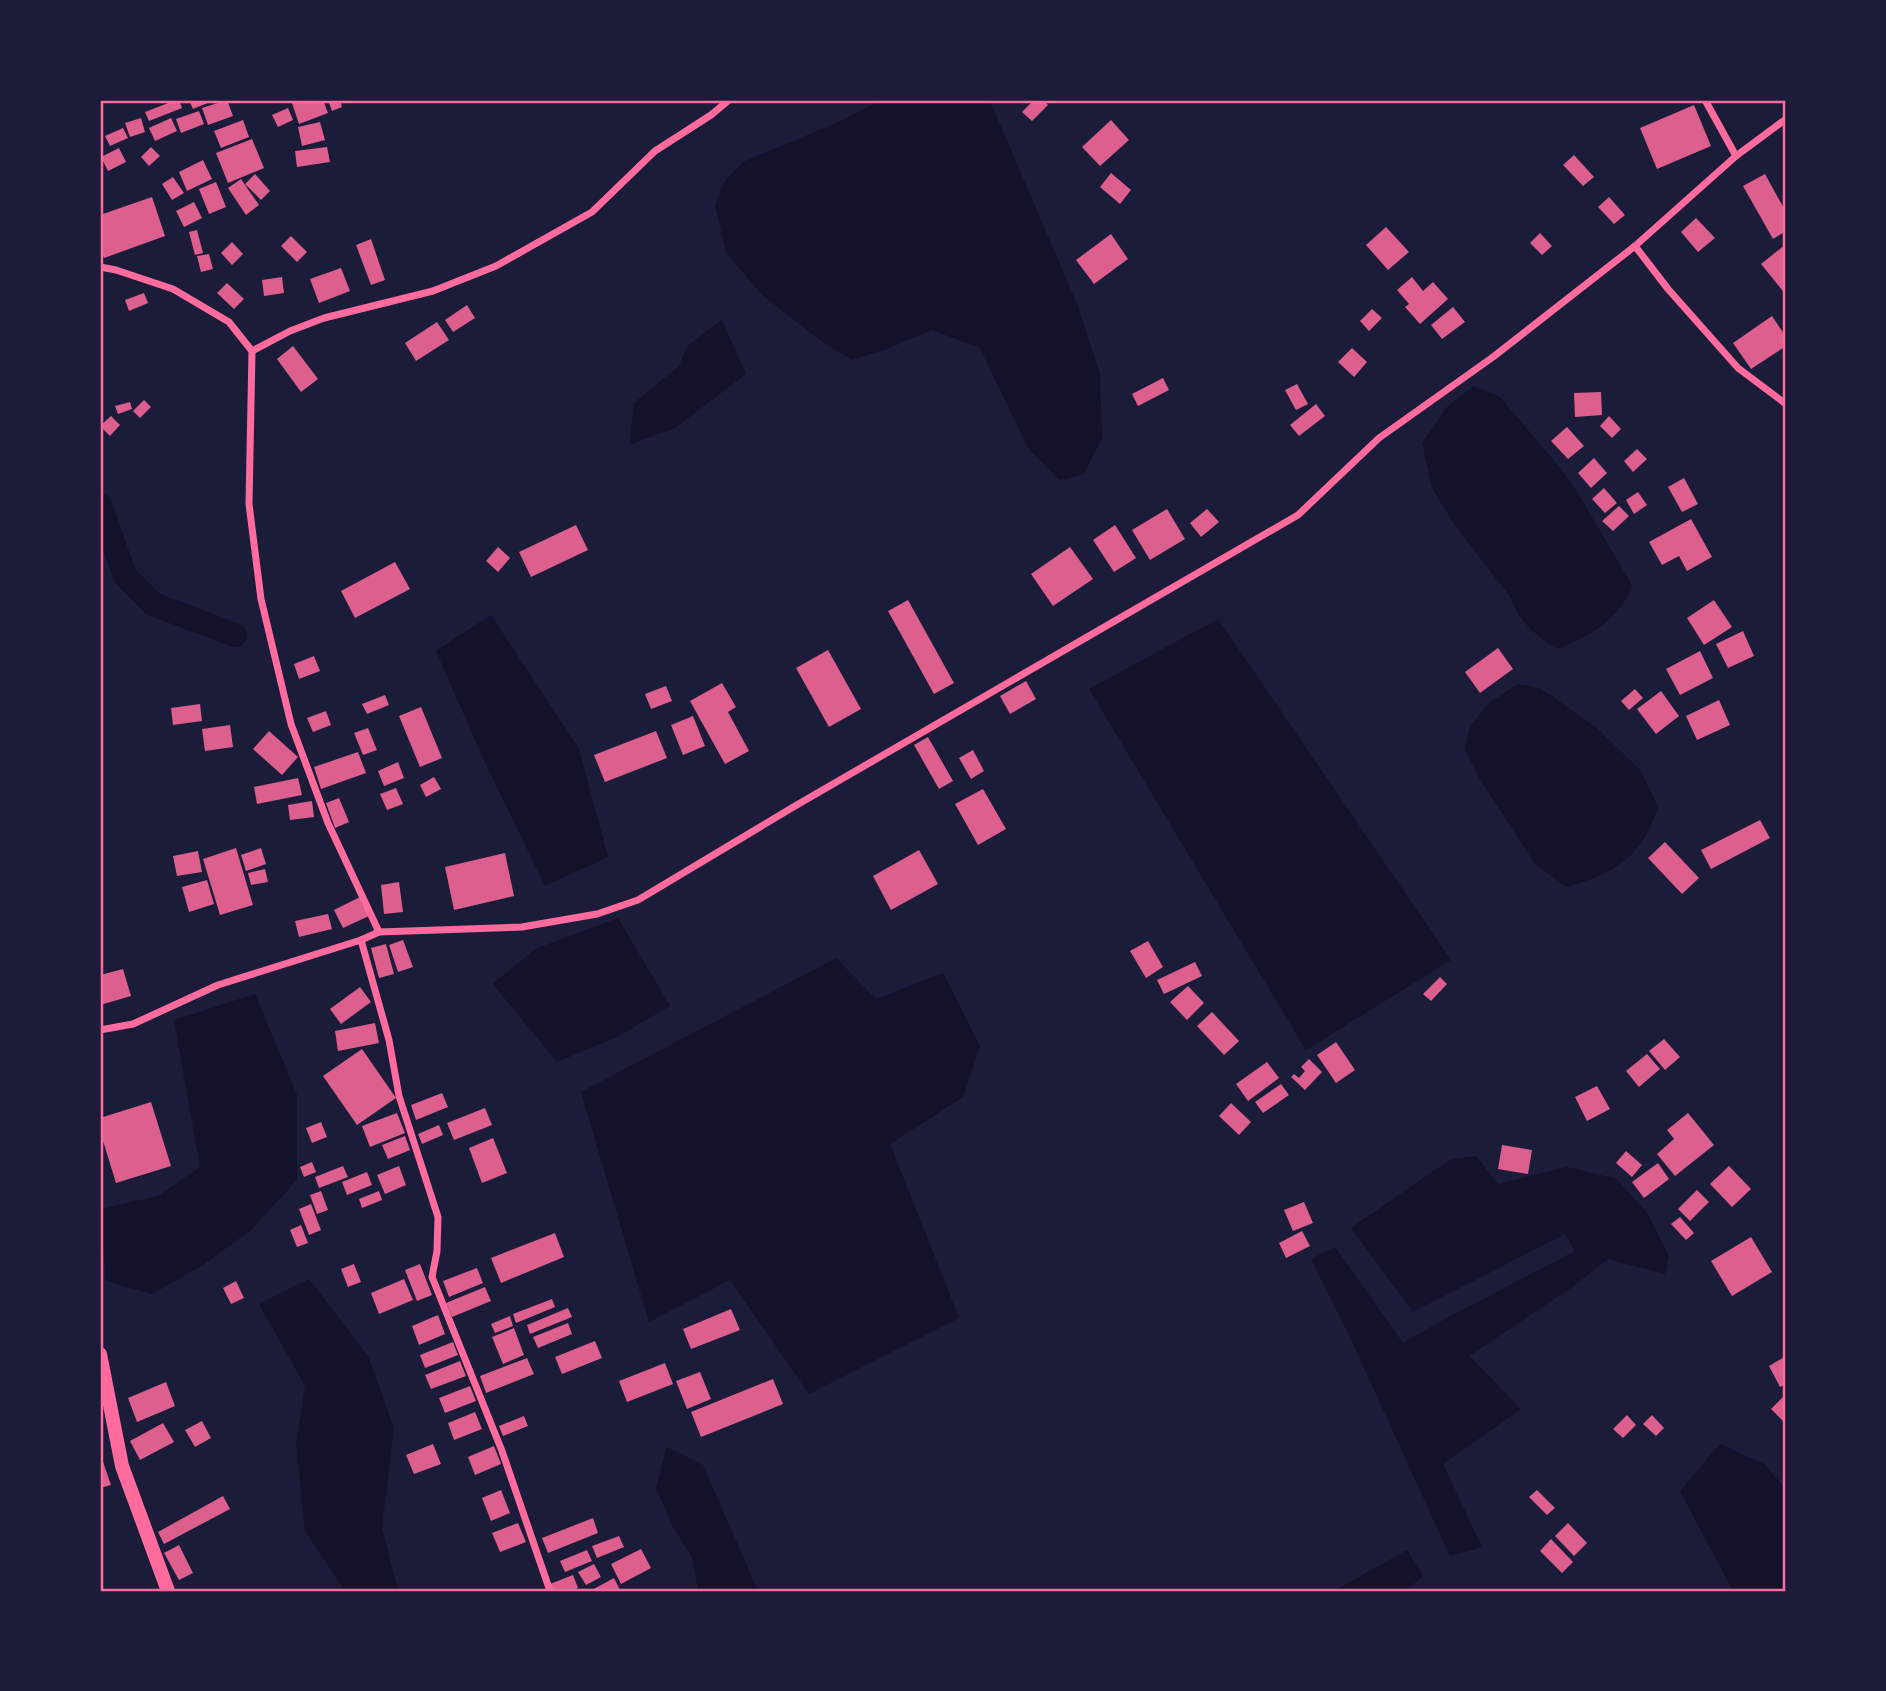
<svg xmlns="http://www.w3.org/2000/svg" width="1886" height="1691" viewBox="0 0 1886 1691" font-family="'Space Grotesk',sans-serif">
	<style>
		.water { fill: #12122b }
		.lines { fill: none; stroke-linecap: round; stroke-linejoin: round }
		.canal { stroke: #12122b; stroke-width: 24 }
		.building { fill: #dd5f8e }
		.minor { stroke: #ff6b9d; stroke-width: 7 }
		.secondary { stroke: #ff6b9d; stroke-width: 14 }
		.neatline { fill: none; stroke: #ff6b9d; stroke-width: 2.5 }
	</style>
	<rect width="100%" height="100%" fill="#1b1b3a"/>
	<g class="water">
		<polygon points="881,100 988,100 993,108 1077,304 1100,374 1102,439 1083,475 1059,480 1028,448 980,348 932,330 887,349 852,360 824,343 762,295 726,252 715,205 724,182 743,162 843,120"/>
		<polygon points="722,320 746,374 675,428 629,445 634,403 679,366 688,345"/>
		<path d="M1474,386L1500,397L1557,464L1576,490L1633,587C1614,623 1593,634 1557,649C1538,637 1517,620 1511,598L1454,524L1432,488L1422,443L1447,407Z"/>
		<polygon points="491,615 579,749 608,857 545,886 483,758 436,651"/>
		<polygon points="1218,619 1451,960 1306,1050 1089,689"/>
		<path d="M1518,684L1540,688L1597,728L1641,771L1658,807C1642,857 1616,873 1567,887L1536,865L1479,778L1465,749L1470,726L1489,703Z"/>
		<polygon points="618,918 670,1006 615,1038 557,1062 493,984 535,949"/>
		<polygon points="836,958 876,999 943,973 980,1046 963,1097 890,1144 959,1318 809,1394 730,1280 649,1322 581,1092"/>
		<polygon points="255,994 297,1095 297,1180 251,1230 203,1265 152,1294 106,1281 100,1209 158,1196 200,1167 174,1020"/>
		<polygon points="1476,1156 1498,1184 1567,1167 1617,1179 1647,1213 1669,1256 1665,1274 1608,1259 1571,1288 1469,1356 1521,1409 1443,1464 1482,1547 1450,1556 1349,1335 1311,1259 1335,1247 1403,1343 1445,1319 1575,1251 1565,1234 1413,1312 1351,1228 1451,1159"/>
		<polygon points="309,1279 368,1356 394,1428 382,1527 398,1591 345,1591 305,1531 296,1444 305,1386 259,1304"/>
		<polygon points="1720,1444 1764,1464 1786,1489 1786,1591 1733,1591 1680,1491"/>
		<polygon points="667,1447 703,1465 758,1591 698,1591 693,1559 673,1527 656,1488"/>
		<polygon points="1407,1550 1423,1576 1405,1591 1334,1591"/>
	</g>
	<g class="lines">
		<polyline class="canal" points="100,505 125,576 153,604 235,635"/>
	</g>
	<g class="building">
		<polygon points="176,100 179,100 182,108 149,121 145,112"/>
		<polygon points="189,100 215,100 193,109"/>
		<polygon points="227,100 233,116 208,125 202,108"/>
		<polygon points="291,100 323,100 328,113 299,124"/>
		<polygon points="328,100 340,100 342,107 332,111"/>
		<polygon points="1034,100 1043,100 1048,105 1032,121 1022,112"/>
		<polygon points="1694,105 1711,146 1657,169 1640,128"/>
		<polygon points="288,108 293,120 278,127 272,115"/>
		<polygon points="199,111 204,124 181,133 176,119"/>
		<polygon points="141,118 145,132 130,137 125,123"/>
		<polygon points="171,118 177,131 155,141 149,128"/>
		<polygon points="243,120 249,137 221,148 214,131"/>
		<polygon points="1111,120 1129,140 1100,166 1082,147"/>
		<polygon points="320,122 325,140 302,146 298,127"/>
		<polygon points="123,128 128,138 110,146 105,136"/>
		<polygon points="252,139 264,168 228,183 216,153"/>
		<polygon points="151,147 160,156 149,166 141,157"/>
		<polygon points="327,147 330,162 297,167 295,151"/>
		<polygon points="119,148 126,162 108,171 101,157"/>
		<polygon points="1574,155 1594,177 1583,186 1563,165"/>
		<polygon points="203,160 212,179 187,191 179,172"/>
		<polygon points="1111,173 1131,190 1120,204 1100,187"/>
		<polygon points="255,174 270,191 261,200 245,184"/>
		<polygon points="1765,174 1786,212 1786,231 1773,239 1743,186"/>
		<polygon points="173,177 184,193 172,200 162,184"/>
		<polygon points="241,179 259,205 246,215 228,188"/>
		<polygon points="216,182 226,207 209,214 199,189"/>
		<polygon points="152,197 165,236 104,258 100,246 100,215"/>
		<polygon points="1609,197 1625,215 1614,224 1598,207"/>
		<polygon points="194,202 202,218 184,227 176,211"/>
		<polygon points="1696,218 1715,238 1698,252 1681,232"/>
		<polygon points="1386,227 1409,252 1388,270 1366,245"/>
		<polygon points="197,230 203,253 195,255 189,232"/>
		<polygon points="1540,233 1552,246 1542,255 1530,243"/>
		<polygon points="1111,234 1128,259 1094,284 1076,260"/>
		<polygon points="291,236 307,252 297,262 281,246"/>
		<polygon points="371,239 385,280 371,285 356,245"/>
		<polygon points="232,242 243,254 232,265 221,253"/>
		<polygon points="1786,244 1786,295 1761,264"/>
		<polygon points="209,254 213,269 201,272 197,256"/>
		<polygon points="341,268 350,291 319,303 310,279"/>
		<polygon points="282,277 284,293 264,296 262,280"/>
		<polygon points="1412,277 1423,291 1433,282 1448,299 1420,324 1405,307 1409,304 1397,290"/>
		<polygon points="227,283 244,299 234,309 217,293"/>
		<polygon points="144,293 148,303 129,311 125,300"/>
		<polygon points="467,305 475,318 453,332 445,320"/>
		<polygon points="1453,307 1465,322 1442,339 1431,325"/>
		<polygon points="1372,309 1382,318 1369,331 1360,321"/>
		<polygon points="1772,316 1786,337 1786,346 1751,369 1733,343"/>
		<polygon points="437,322 449,340 416,361 405,343"/>
		<polygon points="293,346 318,379 301,392 277,359"/>
		<polygon points="1352,348 1367,362 1354,377 1338,362"/>
		<polygon points="1163,378 1169,390 1138,406 1132,394"/>
		<polygon points="1297,384 1308,404 1296,410 1285,390"/>
		<polygon points="1601,392 1602,415 1575,417 1574,393"/>
		<polygon points="144,400 151,407 140,418 133,411"/>
		<polygon points="130,402 132,409 118,414 115,406"/>
		<polygon points="1316,404 1325,416 1299,436 1290,425"/>
		<polygon points="111,416 120,425 110,436 100,426"/>
		<polygon points="1609,416 1621,429 1612,438 1600,426"/>
		<polygon points="1567,427 1584,446 1568,459 1551,441"/>
		<polygon points="1637,449 1647,459 1633,472 1624,461"/>
		<polygon points="1594,458 1607,473 1591,488 1578,473"/>
		<polygon points="1684,478 1698,504 1682,512 1668,487"/>
		<polygon points="1604,488 1617,503 1605,513 1592,499"/>
		<polygon points="1638,492 1647,505 1634,514 1626,500"/>
		<polygon points="1619,506 1629,516 1613,531 1602,521"/>
		<polygon points="1167,509 1185,539 1150,560 1132,530"/>
		<polygon points="1207,509 1219,522 1201,537 1190,523"/>
		<polygon points="1691,519 1712,557 1687,571 1679,556 1662,565 1649,542"/>
		<polygon points="576,525 588,550 531,577 519,552"/>
		<polygon points="1115,525 1136,558 1114,572 1093,540"/>
		<polygon points="498,547 510,558 498,572 486,561"/>
		<polygon points="1070,547 1093,579 1053,606 1031,574"/>
		<polygon points="395,562 410,589 355,618 341,591"/>
		<polygon points="908,600 954,683 934,694 888,611"/>
		<polygon points="1714,600 1732,627 1704,645 1687,618"/>
		<polygon points="1743,631 1754,656 1728,668 1716,644"/>
		<polygon points="1498,648 1513,669 1480,693 1465,672"/>
		<polygon points="828,650 861,709 829,727 796,668"/>
		<polygon points="1700,651 1713,678 1680,695 1666,669"/>
		<polygon points="314,656 320,671 299,679 294,664"/>
		<polygon points="1026,681 1036,699 1010,714 1000,696"/>
		<polygon points="722,683 736,707 728,712 749,751 725,764 690,701"/>
		<polygon points="666,686 672,701 651,709 645,694"/>
		<polygon points="1635,689 1643,698 1629,710 1621,701"/>
		<polygon points="1661,691 1679,716 1656,734 1637,709"/>
		<polygon points="385,695 389,705 367,714 362,704"/>
		<polygon points="1719,700 1730,725 1697,740 1686,716"/>
		<polygon points="200,704 202,721 173,725 171,708"/>
		<polygon points="421,707 442,758 420,767 399,716"/>
		<polygon points="326,711 331,725 313,732 307,718"/>
		<polygon points="693,716 705,746 683,755 671,725"/>
		<polygon points="230,725 233,747 205,751 202,729"/>
		<polygon points="368,728 377,750 363,755 354,733"/>
		<polygon points="269,731 298,757 282,775 253,749"/>
		<polygon points="656,731 667,758 605,782 594,755"/>
		<polygon points="928,737 953,781 939,789 914,745"/>
		<polygon points="973,750 984,771 971,779 959,758"/>
		<polygon points="358,752 366,773 321,789 314,767"/>
		<polygon points="398,762 404,778 384,786 378,771"/>
		<polygon points="434,777 441,789 426,797 420,785"/>
		<polygon points="298,778 302,795 257,804 254,787"/>
		<polygon points="396,788 403,804 387,810 380,794"/>
		<polygon points="983,789 1006,829 978,845 955,804"/>
		<polygon points="339,798 349,822 335,828 326,803"/>
		<polygon points="312,801 314,817 290,820 288,805"/>
		<polygon points="1760,820 1770,838 1711,869 1701,850"/>
		<polygon points="1665,842 1699,878 1682,894 1648,858"/>
		<polygon points="236,848 253,905 220,915 203,859"/>
		<polygon points="261,848 266,864 246,871 241,855"/>
		<polygon points="919,850 938,884 891,910 873,876"/>
		<polygon points="198,851 202,872 177,876 173,856"/>
		<polygon points="505,853 514,896 454,910 445,867"/>
		<polygon points="265,869 268,882 251,885 248,873"/>
		<polygon points="207,880 214,904 189,912 182,887"/>
		<polygon points="399,882 403,912 384,914 381,885"/>
		<polygon points="360,897 369,916 343,928 334,910"/>
		<polygon points="328,914 332,929 299,937 295,921"/>
		<polygon points="403,940 413,967 398,972 389,945"/>
		<polygon points="1148,941 1163,967 1146,978 1130,951"/>
		<polygon points="386,944 394,974 379,978 371,948"/>
		<polygon points="1195,962 1202,976 1164,994 1157,980"/>
		<polygon points="123,969 131,996 100,1005 100,975"/>
		<polygon points="1440,977 1447,984 1431,1001 1423,994"/>
		<polygon points="1188,986 1204,1003 1187,1020 1170,1002"/>
		<polygon points="360,987 371,1002 341,1024 330,1009"/>
		<polygon points="1212,1012 1239,1041 1224,1055 1197,1026"/>
		<polygon points="375,1023 379,1043 338,1051 335,1031"/>
		<polygon points="1664,1039 1680,1057 1665,1070 1649,1051"/>
		<polygon points="1336,1042 1355,1070 1336,1083 1317,1055"/>
		<polygon points="362,1049 396,1098 357,1125 323,1076"/>
		<polygon points="1647,1054 1660,1069 1639,1087 1626,1071"/>
		<polygon points="1309,1059 1322,1072 1305,1090 1291,1077 1294,1074 1299,1078 1305,1071 1301,1067"/>
		<polygon points="1267,1062 1279,1078 1248,1101 1236,1084"/>
		<polygon points="1281,1084 1289,1095 1263,1113 1255,1102"/>
		<polygon points="1597,1086 1610,1109 1587,1121 1575,1097"/>
		<polygon points="442,1093 448,1107 416,1120 411,1105"/>
		<polygon points="151,1102 171,1166 116,1183 100,1131 100,1118"/>
		<polygon points="1231,1103 1251,1122 1239,1135 1219,1116"/>
		<polygon points="485,1108 492,1125 454,1140 447,1123"/>
		<polygon points="397,1113 405,1133 370,1147 362,1126"/>
		<polygon points="1688,1113 1714,1145 1675,1176 1657,1154 1674,1139 1667,1130"/>
		<polygon points="321,1122 327,1137 312,1143 306,1128"/>
		<polygon points="439,1125 443,1135 422,1144 418,1134"/>
		<polygon points="405,1136 410,1150 388,1159 382,1145"/>
		<polygon points="493,1138 507,1173 482,1183 469,1148"/>
		<polygon points="1502,1145 1532,1150 1528,1174 1498,1169"/>
		<polygon points="1626,1151 1642,1165 1632,1177 1616,1163"/>
		<polygon points="312,1162 316,1172 304,1177 300,1167"/>
		<polygon points="1658,1163 1669,1179 1644,1198 1632,1182"/>
		<polygon points="343,1166 348,1177 319,1188 315,1177"/>
		<polygon points="399,1166 406,1185 385,1194 377,1175"/>
		<polygon points="1729,1166 1751,1189 1732,1207 1710,1184"/>
		<polygon points="367,1172 372,1185 347,1195 342,1182"/>
		<polygon points="1697,1190 1709,1202 1690,1221 1678,1209"/>
		<polygon points="321,1191 328,1210 317,1214 310,1195"/>
		<polygon points="379,1191 382,1200 362,1208 359,1199"/>
		<polygon points="1304,1202 1313,1223 1293,1231 1284,1210"/>
		<polygon points="311,1204 321,1230 309,1235 299,1209"/>
		<polygon points="1680,1217 1694,1233 1686,1240 1671,1224"/>
		<polygon points="301,1225 308,1243 297,1247 290,1230"/>
		<polygon points="1302,1231 1310,1246 1286,1258 1279,1243"/>
		<polygon points="555,1233 564,1257 501,1283 491,1258"/>
		<polygon points="1751,1237 1772,1272 1732,1296 1711,1261"/>
		<polygon points="354,1264 361,1282 348,1287 341,1269"/>
		<polygon points="420,1264 432,1295 417,1301 405,1270"/>
		<polygon points="477,1268 483,1283 449,1297 443,1281"/>
		<polygon points="404,1279 413,1300 379,1314 371,1293"/>
		<polygon points="236,1281 244,1298 231,1304 223,1288"/>
		<polygon points="485,1287 491,1301 452,1317 446,1303"/>
		<polygon points="552,1299 555,1307 516,1323 513,1314"/>
		<polygon points="568,1308 572,1317 530,1334 527,1325"/>
		<polygon points="731,1309 740,1330 691,1349 683,1329"/>
		<polygon points="438,1315 445,1334 419,1345 412,1326"/>
		<polygon points="510,1316 513,1326 495,1333 491,1324"/>
		<polygon points="568,1323 572,1334 538,1348 533,1337"/>
		<polygon points="514,1328 524,1355 503,1364 492,1337"/>
		<polygon points="595,1341 602,1358 562,1374 555,1357"/>
		<polygon points="453,1342 458,1355 425,1368 420,1355"/>
		<polygon points="1786,1356 1786,1384 1780,1387 1769,1366"/>
		<polygon points="527,1358 534,1374 486,1393 480,1376"/>
		<polygon points="460,1361 466,1376 431,1389 425,1375"/>
		<polygon points="665,1363 673,1384 627,1402 619,1381"/>
		<polygon points="700,1372 711,1399 687,1409 676,1381"/>
		<polygon points="773,1379 783,1404 701,1437 691,1412"/>
		<polygon points="166,1382 175,1406 137,1422 128,1398"/>
		<polygon points="470,1386 476,1401 445,1413 439,1398"/>
		<polygon points="1786,1394 1786,1424 1771,1409"/>
		<polygon points="475,1412 482,1429 454,1440 448,1423"/>
		<polygon points="1627,1415 1636,1425 1623,1438 1613,1429"/>
		<polygon points="1652,1415 1664,1428 1656,1436 1643,1424"/>
		<polygon points="524,1416 528,1426 503,1436 499,1426"/>
		<polygon points="202,1421 211,1438 195,1447 185,1430"/>
		<polygon points="163,1423 174,1442 140,1460 130,1441"/>
		<polygon points="433,1444 441,1464 414,1474 406,1455"/>
		<polygon points="494,1446 501,1464 475,1475 468,1457"/>
		<polygon points="103,1462 111,1485 100,1488 100,1463"/>
		<polygon points="501,1490 510,1513 491,1521 482,1498"/>
		<polygon points="1537,1490 1555,1508 1547,1515 1529,1497"/>
		<polygon points="223,1496 230,1509 164,1544 158,1532"/>
		<polygon points="593,1518 598,1533 548,1553 542,1538"/>
		<polygon points="518,1523 526,1542 500,1552 492,1533"/>
		<polygon points="1568,1523 1587,1543 1574,1556 1555,1536"/>
		<polygon points="619,1536 624,1547 597,1558 592,1546"/>
		<polygon points="1551,1539 1573,1562 1562,1573 1540,1551"/>
		<polygon points="179,1545 193,1573 179,1580 164,1553"/>
		<polygon points="641,1549 651,1568 621,1584 611,1564"/>
		<polygon points="587,1550 592,1561 565,1572 560,1561"/>
		<polygon points="594,1564 601,1577 586,1585 578,1572"/>
		<polygon points="573,1575 578,1588 570,1591 553,1591 550,1584"/>
		<polygon points="614,1578 620,1590 590,1591"/>
	</g>
	<g class="lines">
		<g class="minor">
			<polyline points="1705,100 1736,156"/>
			<polyline points="1635,246 1668,289 1738,368 1786,404"/>
			<polyline points="100,267 116,270 173,289 229,322 252,351 249,504 261,599 291,724 328,823 379,932 361,940 389,1040 399,1096 438,1217 437,1251 432,1277 502,1451 550,1591"/>
			<polyline points="252,351 290,331 324,318 433,291 496,266 592,212 655,151 711,115 729,100"/>
			<polyline points="379,932 522,927 597,914 638,900 795,806 1298,515 1379,438 1493,357 1635,246 1736,156 1786,119"/>
			<polyline points="100,1030 133,1024 218,985 361,940"/>
		</g>
		<polyline class="secondary" points="100,1354 122,1466 168,1591"/>
	</g>
	<rect width="1886" height="1691" fill="none" stroke="#1b1b3a" stroke-width="203"/>
	<rect x="102" y="102" width="1682" height="1488" class="neatline"/>
</svg>
